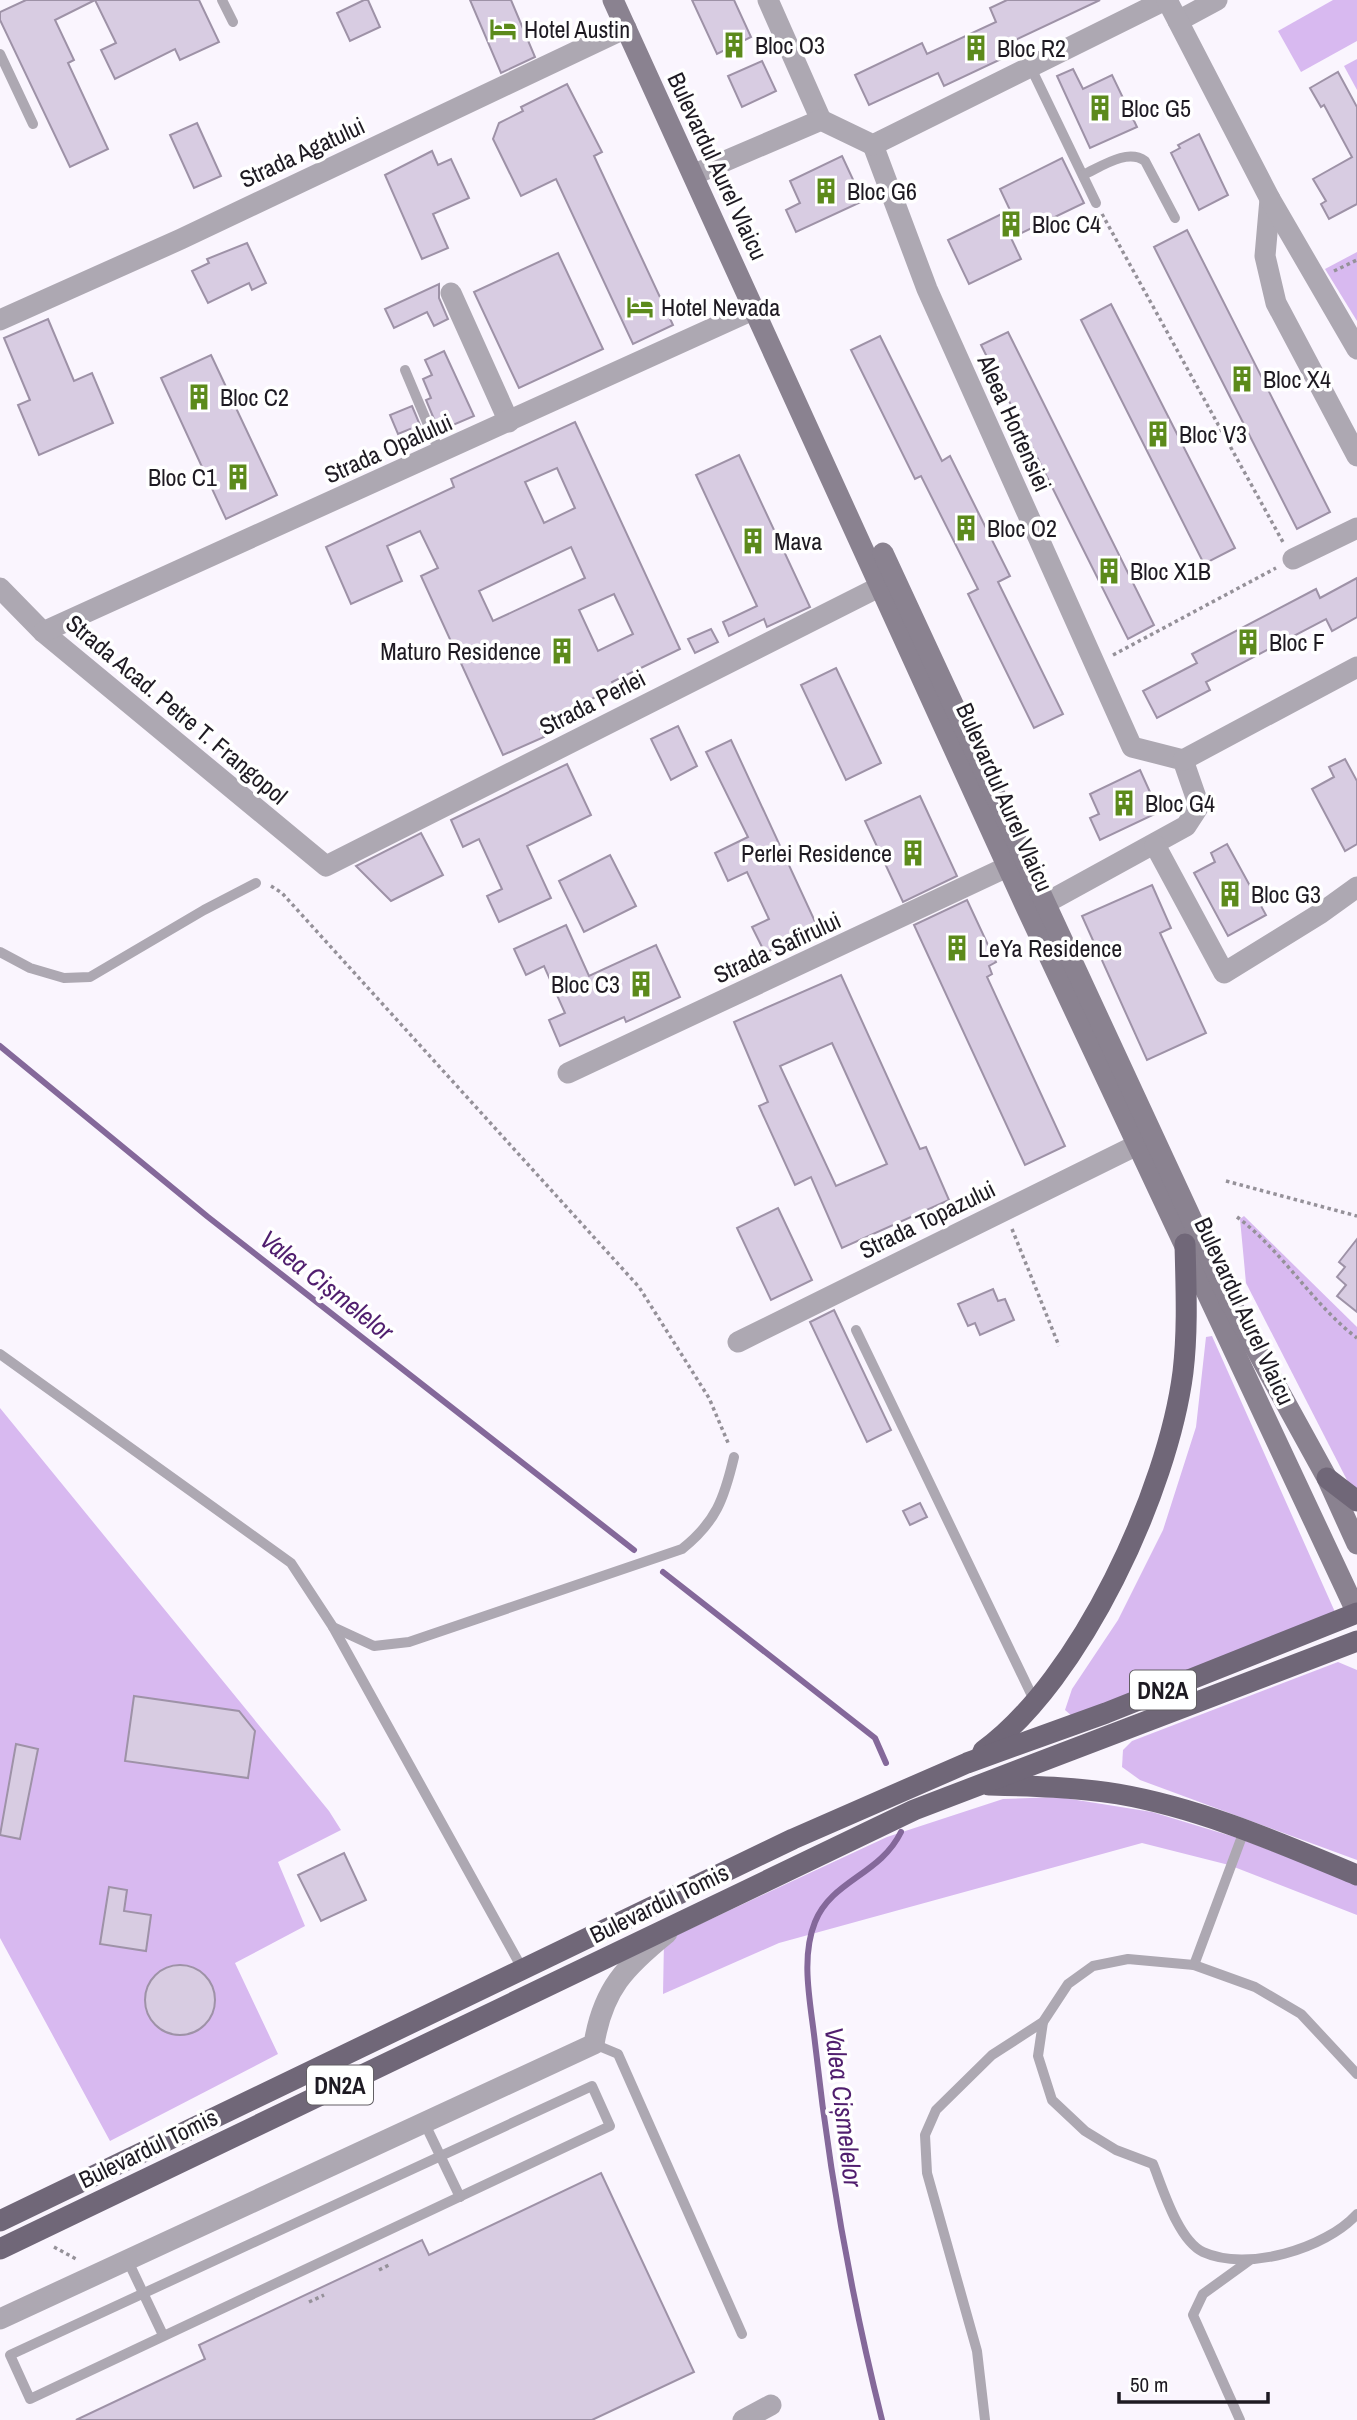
<svg xmlns="http://www.w3.org/2000/svg" width="1357" height="2420" viewBox="0 0 1357 2420" font-family="'Archivo Narrow',sans-serif">
	<style>
		.green { fill: #d8b9f0 }
		.lines { fill: none; stroke-linecap: round; stroke-linejoin: round }
		.stream { stroke: #84689a; stroke-width: 6 }
		.building { fill: #d8cce2; stroke: #9e92a7; stroke-width: 2; fill-rule: evenodd }
		.path { stroke: #959199; stroke-width: 3.5; stroke-dasharray: 3.5 3.5; stroke-linecap: butt }
		.service { stroke: #ada8b2; stroke-width: 10 }
		.minor { stroke: #ada8b2; stroke-width: 21 }
		.tertiary { stroke: #ada8b2; stroke-width: 21 }
		.secondary { stroke: #8a8290; stroke-width: 21 }
		.primary { stroke: #706778; stroke-width: 21 }
		.labels { text-anchor: middle; dominant-baseline: central; stroke-width: 7; stroke-linejoin: round; paint-order: stroke }
		.shield { fill: #fff; stroke: #625f64; stroke-width: 2 }
		.shield-label { font-size: 23px; font-weight: bold; fill: #1e1a22 }
		.poi-label { font-size: 24px; fill: #1e1a22; stroke: #fff; text-anchor: start }
		.street-label { font-size: 24px; fill: #1e1a22; stroke: #fff }
		.water-label { font-size: 26px; font-style: italic; fill: #501e6e; stroke: #fff }
	</style>
	<rect width="100%" height="100%" fill="#faf5fe"/>
	<g class="green">
		<polygon points="1333,0 1357,0 1357,41 1301,72 1278,31"/>
		<polygon points="1357,59 1357,90 1344,66"/>
		<polygon points="1357,252 1357,321 1325,269"/>
		<polygon points="1244,1216 1357,1327 1357,1492 1349,1484 1246,1283 1240,1219"/>
		<polygon points="1212,1336 1335,1612 1073,1717 1065,1710 1072,1689 1118,1620 1163,1530 1196,1427 1206,1337"/>
		<polygon points="0,1408 329,1811 341,1830 278,1862 305,1926 235,1963 278,2054 110,2141 0,1938"/>
		<polygon points="1338,1662 1357,1670 1357,1860 1140,1780 1122,1767 1123,1750 1132,1741"/>
		<polygon points="1058,1797 1152,1812 1241,1839 1357,1884 1357,1915 1229,1865 1142,1843 779,1943 663,1994 664,1941 887,1837 1003,1799"/>
	</g>
	<g class="lines">
		<g class="stream">
			<polyline points="0,1046 208,1217 634,1550"/>
			<polyline points="663,1572 875,1738 886,1763"/>
			<path d="M882,2420C851,2296 829,2170 815,2043C811,2005 800,1959 815,1922C832,1880 880,1875 901,1832"/>
		</g>
	</g>
	<g class="building">
		<polygon points="26,0 199,0 219,42 180,60 175,49 115,79 101,50 116,43 95,0 55,20 74,60 68,63 108,149 70,167 0,20 0,12"/>
		<polygon points="364,0 368,0 380,27 350,41 337,13"/>
		<polygon points="470,0 511,0 535,57 501,73"/>
		<polygon points="692,0 734,0 751,37 717,54"/>
		<polygon points="1007,0 1100,0 1009,43 1014,53 944,86 938,73 869,105 855,75 922,43 927,54 996,22 990,8"/>
		<polygon points="762,61 776,91 742,107 728,76"/>
		<polygon points="1073,69 1083,89 1112,75 1137,127 1090,148 1057,76"/>
		<polygon points="1338,72 1357,107 1357,204 1329,219 1321,204 1326,201 1313,179 1352,157 1324,105 1321,107 1310,88"/>
		<polygon points="567,84 602,152 594,156 673,325 633,344 556,179 521,196 493,139 499,123 523,111 521,107"/>
		<polygon points="197,123 221,176 194,188 170,135"/>
		<polygon points="1199,134 1228,195 1199,210 1171,153 1180,148 1178,145"/>
		<polygon points="432,151 438,165 451,159 469,198 433,214 448,248 422,259 385,175"/>
		<polygon points="842,156 863,201 796,232 786,210 800,203 790,181"/>
		<polygon points="1062,158 1084,203 1011,238 1021,259 969,284 948,240 1010,210 1000,189"/>
		<polygon points="1187,230 1330,512 1297,529 1154,247"/>
		<polygon points="247,243 266,283 252,290 249,283 208,303 192,271 209,263 207,259"/>
		<polygon points="558,253 603,349 519,388 474,292"/>
		<polygon points="439,284 439,298 448,319 434,326 427,312 394,328 385,309"/>
		<polygon points="1111,304 1235,548 1204,564 1081,320"/>
		<polygon points="48,319 74,381 92,373 113,423 39,455 18,405 30,400 4,338"/>
		<polygon points="1008,332 1154,625 1128,639 981,345"/>
		<polygon points="880,336 942,461 950,456 1010,576 998,582 1063,714 1034,728 968,594 978,589 921,476 915,479 851,350"/>
		<polygon points="444,351 474,416 439,431 426,400 431,398 423,379 432,375 425,360"/>
		<polygon points="211,355 277,495 226,519 161,378"/>
		<polygon points="412,406 425,437 415,441 410,429 398,434 390,415"/>
		<path d="M575,422L680,649L612,682L615,688L538,724L544,737L503,755L421,576L438,568L420,531L387,546L402,581L351,604L326,547L454,487L451,479ZM557,468L575,508L544,523L525,482ZM571,547L585,578L493,621L479,591ZM614,594L633,634L598,651L579,610Z"/>
		<polygon points="739,455 810,607 767,627 764,619 729,636 723,622 757,606 696,475"/>
		<polygon points="1357,578 1357,617 1332,631 1326,619 1206,682 1210,690 1157,718 1143,691 1197,663 1192,654 1316,589 1320,598"/>
		<polygon points="711,629 718,642 695,653 688,639"/>
		<polygon points="836,668 881,763 846,780 801,685"/>
		<polygon points="678,726 697,766 671,780 651,739"/>
		<polygon points="731,740 818,928 765,953 752,927 769,919 747,872 728,881 715,853 748,837 706,752"/>
		<polygon points="1345,759 1357,781 1357,844 1345,851 1312,789 1334,777 1329,767"/>
		<polygon points="567,764 591,815 527,846 551,898 499,922 487,896 502,889 479,839 463,847 451,820"/>
		<polygon points="1140,770 1159,812 1100,840 1090,818 1099,814 1090,794"/>
		<polygon points="920,796 957,876 903,902 865,821"/>
		<polygon points="421,833 443,875 391,901 356,866"/>
		<polygon points="1227,844 1266,915 1228,936 1194,873 1215,862 1211,853"/>
		<polygon points="610,855 636,906 584,932 559,881"/>
		<polygon points="1152,885 1171,928 1160,933 1206,1033 1147,1060 1082,916"/>
		<polygon points="967,900 996,962 989,966 992,974 987,977 1065,1146 1025,1165 914,925"/>
		<polygon points="566,925 589,976 656,945 680,997 626,1022 624,1017 560,1046 549,1020 565,1013 544,966 526,975 514,949"/>
		<path d="M841,975L920,1149L926,1147L949,1200L842,1248L811,1177L795,1185L759,1106L768,1102L734,1022ZM832,1043L887,1164L836,1186L780,1066Z"/>
		<polygon points="778,1208 812,1280 771,1300 737,1228"/>
		<polygon points="1357,1239 1357,1312 1337,1296 1346,1285 1337,1277 1345,1267 1339,1262"/>
		<polygon points="993,1289 998,1301 1005,1299 1014,1320 980,1335 975,1323 968,1326 958,1304"/>
		<polygon points="834,1310 891,1430 867,1442 810,1322"/>
		<polygon points="920,1503 927,1517 910,1525 903,1511"/>
		<polygon points="134,1696 239,1711 255,1731 248,1778 125,1761"/>
		<polygon points="16,1744 38,1749 20,1839 0,1835"/>
		<polygon points="344,1853 366,1900 321,1921 298,1875"/>
		<polygon points="109,1887 127,1890 124,1911 151,1915 146,1951 100,1944"/>
		<circle cx="180" cy="2000" r="35"/>
		<polygon points="601,2173 694,2372 592,2420 76,2420 205,2359 199,2345 422,2240 429,2255"/>
	</g>
	<g class="lines">
		<g class="path">
			<polyline points="1102,214 1284,544"/>
			<polyline points="1334,271 1357,260"/>
			<polyline points="1113,655 1276,568"/>
			<polyline points="271,886 282,893 639,1287 709,1398 729,1445"/>
			<polyline points="1226,1181 1357,1216"/>
			<path d="M1237,1217C1283,1251 1312,1304 1357,1338"/>
			<polyline points="1012,1229 1059,1346"/>
			<polyline points="54,2247 78,2260"/>
			<polyline points="379,2270 391,2264"/>
			<polyline points="309,2302 324,2295"/>
		</g>
		<g class="service">
			<polyline points="222,0 233,22"/>
			<polyline points="0,54 33,124"/>
			<polyline points="1031,68 1096,203"/>
			<path d="M1083,175C1101,167 1127,148 1145,161L1175,218"/>
			<polyline points="405,370 440,453"/>
			<polyline points="0,952 30,968 64,978 90,977 204,910 256,883"/>
			<polyline points="856,1330 1035,1702"/>
			<path d="M0,1354L291,1563L333,1627L374,1646L409,1642L682,1549C716,1522 724,1499 734,1457"/>
			<polyline points="333,1627 523,1970"/>
			<polyline points="1194,1965 1244,1831"/>
			<path d="M1043,2022L1038,2056L1052,2100L1085,2131L1116,2150L1153,2164C1163,2189 1178,2240 1203,2252C1247,2272 1325,2249 1357,2214"/>
			<polyline points="594,2044 618,2054 742,2334"/>
			<polygon points="592,2086 610,2126 30,2399 10,2355"/>
			<polyline points="424,2122 460,2197"/>
			<polyline points="127,2259 163,2335"/>
			<polyline points="985,2420 977,2351 927,2173 925,2135 936,2110 992,2055 1043,2022 1068,1984 1093,1966 1128,1959 1194,1965 1255,1987 1301,2014 1357,2074"/>
			<polyline points="1240,2420 1193,2315 1203,2294 1250,2260"/>
		</g>
		<g class="minor">
			<polyline points="768,0 821,120"/>
			<polyline points="1178,21 1217,0"/>
			<polyline points="873,145 927,289 1132,747 1183,760 1199,806 1186,826 1044,904"/>
			<polyline points="702,171 821,120 873,145 1165,0"/>
			<polyline points="1270,199 1265,256 1276,303 1357,456"/>
			<polyline points="451,293 509,422"/>
			<polyline points="0,320 181,239 626,28"/>
			<polyline points="1293,559 1357,528"/>
			<polyline points="0,588 43,632 326,866 881,586"/>
			<polyline points="43,632 755,309"/>
			<polyline points="1183,760 1357,667"/>
			<polyline points="1155,845 1224,973 1321,913 1357,887"/>
			<polyline points="568,1073 1007,867"/>
			<polyline points="738,1342 1139,1144"/>
			<path d="M0,2319L594,2044C603,1989 625,1967 667,1933"/>
			<polyline points="743,2420 771,2405"/>
		</g>
		<polyline class="tertiary" points="1167,0 1270,199 1357,349"/>
		<g class="secondary">
			<polyline points="613,0 1025,905 1357,1613"/>
			<polyline points="883,553 1230,1302 1327,1478 1357,1544"/>
		</g>
		<g class="primary">
			<polyline points="1327,1478 1357,1501"/>
			<path d="M983,1751C1081,1680 1168,1490 1183,1372C1188,1330 1186,1287 1185,1244"/>
			<path d="M989,1785C1031,1786 1075,1787 1118,1794C1200,1808 1280,1843 1357,1875"/>
			<polyline points="0,2221 793,1839 967,1763 1106,1713 1357,1613"/>
			<polyline points="0,2249 914,1810 1357,1641"/>
		</g>
	</g>
	<defs>
		<g id="hotel-bare" transform="scale(2.1)"><path d="M-6-4.5h1.5V1H6V5H4.5V3h-9V5H-6ZM-4 0a1.8 1.8 0 1 1 3.6 0ZM.5 0V-2.5h3Q6-2.5 6 0Z" fill="#5c8a1b" stroke="#fff" stroke-width="2.5" paint-order="stroke"/></g>
		<g id="building-bare" transform="scale(2.1)"><path d="M-4-6H4V6H1V3H-1V6H-4ZM-2.5-4.3h1.7v1.8h-1.7ZM.8-4.3h1.7v1.8H.8ZM-2.5-1h1.7V.8h-1.7ZM.8-1h1.7V.8H.8Z" fill="#5c8a1b" stroke="#fff" stroke-width="2.5" paint-order="stroke"/></g>
	</defs>
	<g fill-rule="evenodd">
		<use href="#hotel-bare" x="503" y="29"/>
		<use href="#building-bare" x="734" y="45"/>
		<use href="#building-bare" x="976" y="48"/>
		<use href="#building-bare" x="1100" y="108"/>
		<use href="#building-bare" x="826" y="191"/>
		<use href="#building-bare" x="1011" y="224"/>
		<use href="#hotel-bare" x="640" y="307"/>
		<use href="#building-bare" x="1242" y="379"/>
		<use href="#building-bare" x="199" y="397"/>
		<use href="#building-bare" x="1158" y="434"/>
		<use href="#building-bare" x="238" y="477"/>
		<use href="#building-bare" x="966" y="528"/>
		<use href="#building-bare" x="753" y="541"/>
		<use href="#building-bare" x="1109" y="571"/>
		<use href="#building-bare" x="1248" y="642"/>
		<use href="#building-bare" x="562" y="651"/>
		<use href="#building-bare" x="1124" y="803"/>
		<use href="#building-bare" x="913" y="853"/>
		<use href="#building-bare" x="1230" y="894"/>
		<use href="#building-bare" x="957" y="948"/>
		<use href="#building-bare" x="641" y="984"/>
	</g>
	<g class="labels">
		<g class="shield">
			<rect x="1130" y="1670.5" width="66" height="39" rx="5"/>
			<rect x="307" y="2065.5" width="66" height="39" rx="5"/>
		</g>
		<g class="shield-label">
			<text x="1163" y="1690">DN2A</text>
			<text x="340" y="2085">DN2A</text>
		</g>
		<g class="poi-label">
			<text x="524" y="29">Hotel Austin</text>
			<text x="755" y="45">Bloc O3</text>
			<text x="997" y="48">Bloc R2</text>
			<text x="1121" y="108">Bloc G5</text>
			<text x="847" y="191">Bloc G6</text>
			<text x="1032" y="224">Bloc C4</text>
			<text x="661" y="307">Hotel Nevada</text>
			<text x="1263" y="379">Bloc X4</text>
			<text x="220" y="397">Bloc C2</text>
			<text x="1179" y="434">Bloc V3</text>
			<text x="217" y="477" text-anchor="end">Bloc C1</text>
			<text x="987" y="528">Bloc O2</text>
			<text x="774" y="541">Mava</text>
			<text x="1130" y="571">Bloc X1B</text>
			<text x="1269" y="642">Bloc F</text>
			<text x="541" y="651" text-anchor="end">Maturo Residence</text>
			<text x="1145" y="803">Bloc G4</text>
			<text x="892" y="853" text-anchor="end">Perlei Residence</text>
			<text x="1251" y="894">Bloc G3</text>
			<text x="978" y="948">LeYa Residence</text>
			<text x="620" y="984" text-anchor="end">Bloc C3</text>
		</g>
		<g class="street-label">
			<text transform="translate(302 152) rotate(-25)">Strada Agatului</text>
			<text transform="translate(718 166) rotate(65)">Bulevardul Aurel Vlaicu</text>
			<text transform="translate(1015 423) rotate(66)">Aleea Hortensiei</text>
			<text transform="translate(388 448) rotate(-24)">Strada Opalului</text>
			<text transform="translate(592 702) rotate(-27)">Strada Perlei</text>
			<text transform="translate(177 709) rotate(40)">Strada Acad. Petre T. Frangopol</text>
			<text transform="translate(1005 797) rotate(66)">Bulevardul Aurel Vlaicu</text>
			<text transform="translate(777 947) rotate(-25)">Strada Safirului</text>
			<text transform="translate(927 1219) rotate(-26)">Strada Topazului</text>
			<text transform="translate(1245 1311) rotate(65)">Bulevardul Aurel Vlaicu</text>
			<text transform="translate(659 1903) rotate(-26)">Bulevardul Tomis</text>
			<text transform="translate(148 2148) rotate(-26)">Bulevardul Tomis</text>
		</g>
		<g class="water-label">
			<text transform="translate(327 1285) rotate(38)">Valea Cișmelelor</text>
			<text transform="translate(844 2107) rotate(83)">Valea Cișmelelor</text>
		</g>
	</g>
	<path d="M1119 2392v10h149v-10" fill="none" stroke="#1e1a22" stroke-width="3.5"/>
	<text x="1130" y="2392" font-size="21" fill="#1e1a22" stroke="#ffffff" stroke-width="5" paint-order="stroke">50 m</text>
</svg>
